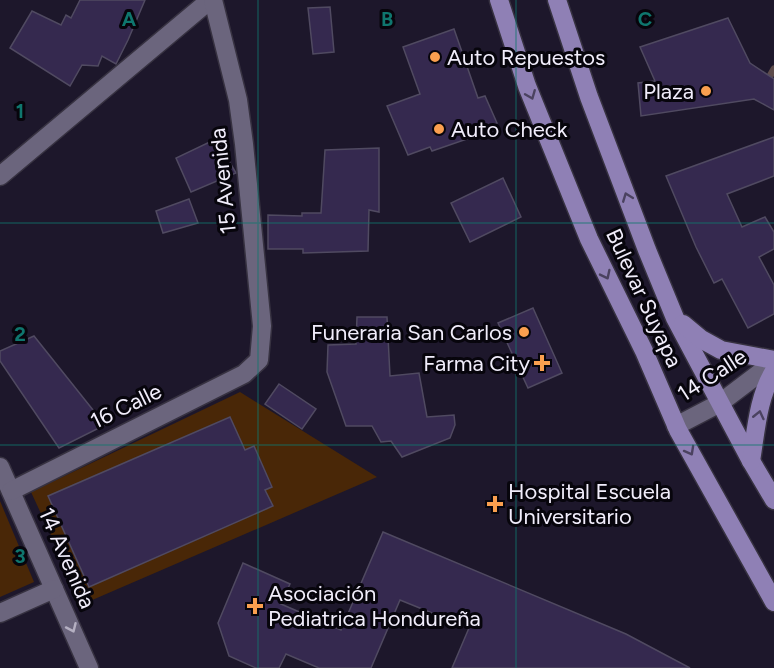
<svg xmlns="http://www.w3.org/2000/svg" width="774" height="668" viewBox="0 0 774 668" font-family="Figtree,sans-serif">
	<style>
		.green { fill: #492707; fill-rule: evenodd }
		.lines { fill: none; stroke-linecap: round; stroke-linejoin: round }
		.stream { stroke: #5d4b4b; stroke-width: 7 }
		.building { fill: #35294f; stroke: #504a61; stroke-width: 1.5 }
		.street-casing { stroke: #373241; stroke-width: 21 }
		.primary-casing { stroke: #373241; stroke-width: 21 }
		.street { stroke: #6b657d; stroke-width: 18 }
		.primary { stroke: #8f80b5; stroke-width: 18 }
		.oneway { stroke: #4b4260 }
		.oneway2 { stroke: #b5b0c2 }
		.grid { fill: none; stroke: #0f766e; stroke-width: 1.5; stroke-opacity: 0.55 }
		.poi-dot { fill: #fa9f4f; stroke: #07050c; stroke-width: 2 }
		.labels { text-anchor: middle; dominant-baseline: central; stroke-width: 6; stroke-linejoin: round; paint-order: stroke }
		.poi-label { font-size: 22px; fill: #f1edfb; stroke: #07050c; text-anchor: start }
		.street-label { font-size: 22px; fill: #f1edfb; stroke: #07050c }
		.grid-label { font-size: 20px; text-anchor: middle; font-weight: bold; fill: #0f766e; stroke: #07050c; stroke-width: 6; stroke-linejoin: round; paint-order: stroke }
	</style>
	<rect width="100%" height="100%" fill="#1d172b"/>
	<g class="green">
		<path d="M240,392L377,477L83,604L31,492ZM229,417L245,450L254,446L272,486L265,490L273,506L88,587L48,496Z"/>
		<polygon points="0,501 34,582 0,597"/>
	</g>
	<g class="lines">
		<polyline class="stream" points="774,69 766,83 774,88"/>
	</g>
	<g class="building">
		<polygon points="80,0 145,0 128,40 116,64 102,56 98,66 82,65 70,86 10,48 32,11 61,25 66,15 71,18"/>
		<polygon points="330,7 334,52 313,54 308,8"/>
		<polygon points="728,18 750,63 774,79 774,110 754,99 641,116 638,83 655,81 640,47"/>
		<polygon points="454,29 478,98 485,96 497,123 467,135 467,139 432,151 430,147 408,155 387,106 420,94 403,47"/>
		<polygon points="774,137 774,176 727,194 742,227 765,217 774,232 774,249 759,257 774,285 774,314 748,328 722,279 714,283 696,247 666,176"/>
		<polygon points="216,139 236,173 191,192 176,158"/>
		<polygon points="379,148 379,212 369,210 368,251 303,253 303,249 268,249 268,215 302,216 302,213 321,213 325,150"/>
		<polygon points="503,178 521,217 470,242 451,203"/>
		<polygon points="189,199 198,223 163,233 156,211"/>
		<polygon points="533,308 562,373 528,388 498,323"/>
		<polygon points="357,317 387,317 390,376 419,373 427,417 454,415 455,425 450,438 402,457 391,441 381,442 372,426 346,426 327,372 328,345 356,344"/>
		<polygon points="34,336 105,425 59,448 0,361 0,351"/>
		<polygon points="279,384 316,409 302,429 265,404"/>
		<polygon points="230,417 245,450 254,446 272,487 265,490 273,506 89,587 48,496"/>
		<polygon points="383,532 626,634 690,668 452,668 469,628 400,600 371,668 319,668 286,654 279,668 256,668 229,656 218,623 243,563 290,584 281,604 341,630"/>
	</g>
	<g class="lines">
		<g class="street-casing">
			<g id="street">
				<polyline points="0,176 210,0"/>
				<polyline points="676,426 720,403 774,362"/>
				<polyline points="0,467 89,668"/>
				<polyline points="11,491 244,374 259,360 262,326 244,144 238,100 213,0"/>
				<polyline points="0,613 54,589"/>
			</g>
		</g>
		<g class="primary-casing">
			<g id="primary">
				<polyline points="499,0 527,86 589,239 644,351 678,430 774,602"/>
				<polyline points="557,0 589,97 647,250 675,318 751,461 774,500"/>
				<polyline points="683,324 701,339 721,350 774,360"/>
				<path d="M751,461C756,431 758,397 774,371"/>
			</g>
		</g>
		<use href="#street" class="street"/>
		<use href="#primary" class="primary"/>
	</g>
	<defs><path id="oneway-chevron" d="M-2-3.5L2.5 0L-2 3.5" fill="none" stroke-width="1.6" stroke-linecap="round" stroke-linejoin="round" transform="scale(1.5)"/></defs>
	<g class="oneway">
		<use href="#oneway-chevron" transform="translate(531 95) rotate(68)"/>
		<use href="#oneway-chevron" transform="translate(627 197) rotate(-111)"/>
		<use href="#oneway-chevron" transform="translate(606 275) rotate(64)"/>
		<use href="#oneway-chevron" transform="translate(759 415) rotate(-77)"/>
		<use href="#oneway-chevron" transform="translate(690 451) rotate(61)"/>
	</g>
	<use class="oneway2" href="#oneway-chevron" transform="translate(72 628) rotate(66)"/>
	<path class="grid" d="M258,0V668M516,0V668M0,223H774M0,445H774"/>
	<g class="poi-dot">
		<circle cx="435" cy="57" r="6"/>
		<circle cx="706" cy="91" r="6"/>
		<circle cx="439" cy="129" r="6"/>
		<circle cx="524" cy="332" r="6"/>
		<path d="M539 354h6v6h6v6h-6v6h-6v-6h-6v-6h6z"/>
		<path d="M492 495h6v6h6v6h-6v6h-6v-6h-6v-6h6z"/>
		<path d="M252 597h6v6h6v6h-6v6h-6v-6h-6v-6h6z"/>
	</g>
	<g class="labels">
		<g class="poi-label">
			<text x="447" y="57">Auto Repuestos</text>
			<text x="694" y="91" text-anchor="end">Plaza</text>
			<text x="451" y="129">Auto Check</text>
			<text x="512" y="332" text-anchor="end">Funeraria San Carlos</text>
			<text x="530" y="363" text-anchor="end">Farma City</text>
			<text x="508" y="491">Hospital Escuela<tspan x="508" dy="25">Universitario</tspan></text>
			<text x="268" y="593">Asociación<tspan x="268" dy="25">Pediatrica Hondureña</tspan></text>
		</g>
		<g class="street-label">
			<text transform="translate(223 181) rotate(-96)">15 Avenida</text>
			<text transform="translate(644 298) rotate(65)">Bulevar Suyapa</text>
			<text transform="translate(712 375) rotate(-33)">14 Calle</text>
			<text transform="translate(126 406) rotate(-26)">16 Calle</text>
			<text transform="translate(67 558) rotate(66)">14 Avenida</text>
		</g>
	</g>
	<g class="grid-label">
		<text x="129" y="26">A</text>
		<text x="387" y="26">B</text>
		<text x="645" y="26">C</text>
		<text x="20" y="118">1</text>
		<text x="20" y="341">2</text>
		<text x="20" y="563">3</text>
	</g>
</svg>
